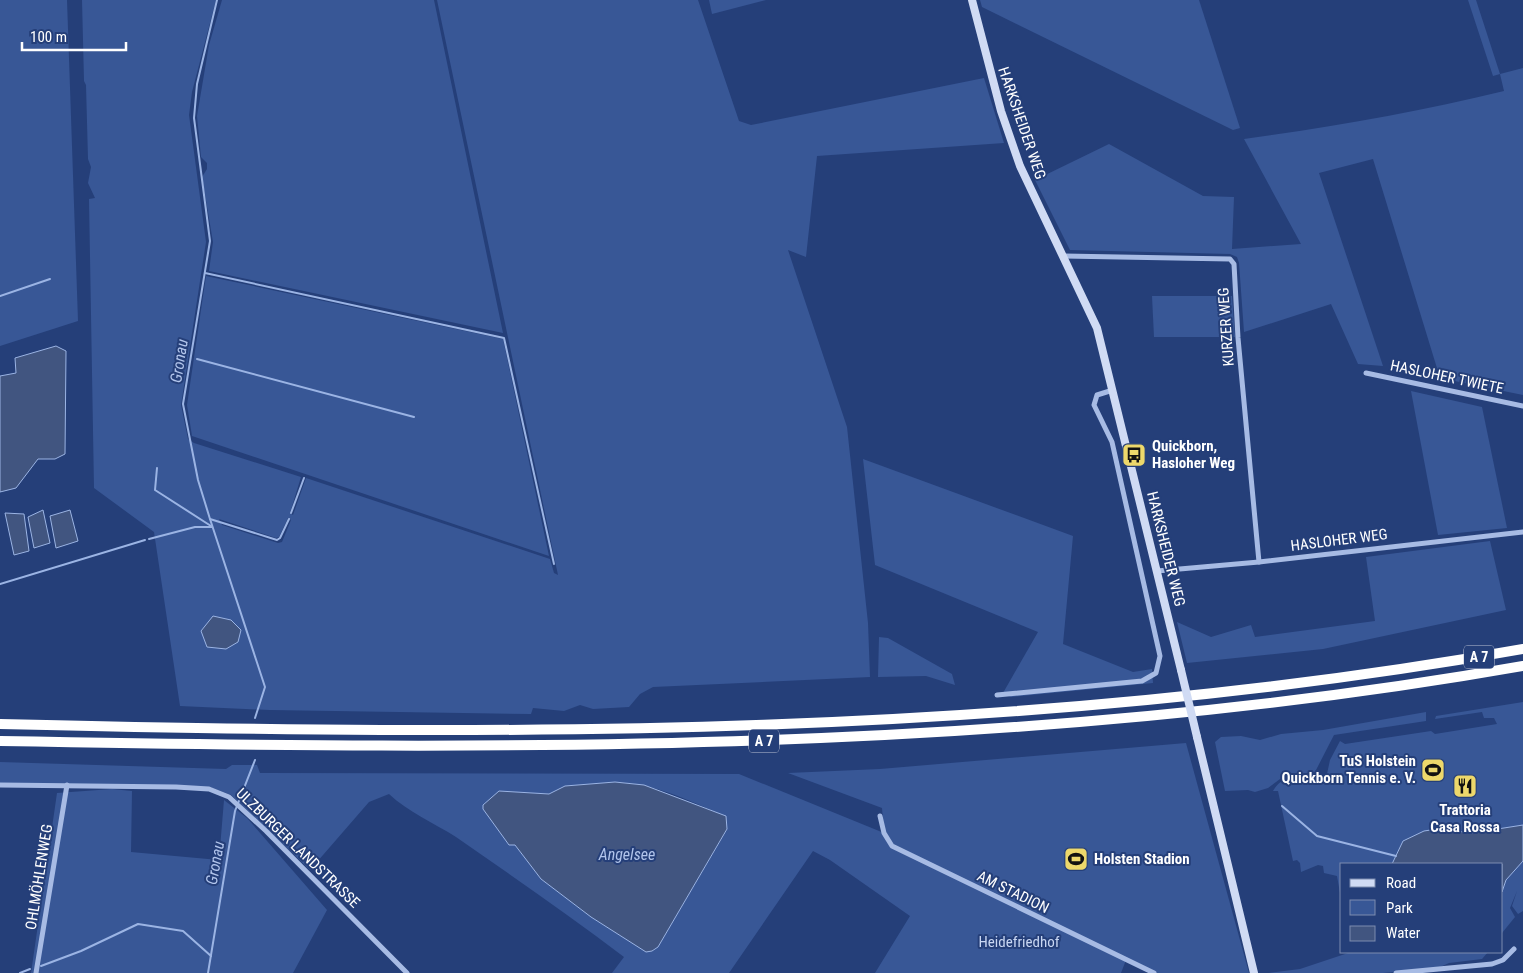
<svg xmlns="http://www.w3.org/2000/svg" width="1523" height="973" viewBox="0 0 1523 973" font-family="'Roboto Condensed',sans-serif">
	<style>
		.green { fill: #385796; fill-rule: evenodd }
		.water { fill: #415580; stroke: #9bb4e4 }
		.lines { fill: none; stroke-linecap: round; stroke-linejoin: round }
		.stream { stroke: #9bb4e4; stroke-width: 2 }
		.street { stroke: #a7bbe4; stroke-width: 5 }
		.secondary { stroke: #d0dbf4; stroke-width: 8 }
		.highway { stroke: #fff; stroke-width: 10 }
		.secondary-bridge { stroke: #d0dbf4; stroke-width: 8 }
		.labels { text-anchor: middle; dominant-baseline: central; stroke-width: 4; stroke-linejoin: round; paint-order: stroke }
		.shield { fill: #253f79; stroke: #bec5d7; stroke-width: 1 }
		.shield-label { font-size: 14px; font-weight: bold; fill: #fff }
		.street-label { font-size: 15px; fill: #fff; stroke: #253f79 }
		.poi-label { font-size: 15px; font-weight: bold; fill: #fff; stroke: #253f79; text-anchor: start }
		.park-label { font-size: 15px; fill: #c9d7f3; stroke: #253f79 }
		.water-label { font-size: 16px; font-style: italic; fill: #b2c5ec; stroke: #253f79 }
	</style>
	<rect width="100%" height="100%" fill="#253f79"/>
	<g class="green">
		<polygon points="0,0 67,0 78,321 0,346"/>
		<path d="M82,0H216L192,92L189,115L206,242L181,405L188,439L194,443L301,477L290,513L293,515L306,478L550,559L554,573L558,575L437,0H698L739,121L751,125L984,78L1004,143L817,156L806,257L788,250L847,427L868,623L870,677L653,687L640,694L629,707L593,709L580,705L564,711L533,708L531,714L270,710L180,706L154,532L94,488L89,199L95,198L88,183L91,167L88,159L86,85L84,81ZM288,518L291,520L282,542L278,543L222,525L219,519L276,538L279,537Z"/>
		<polygon points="222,0 434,0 503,333 209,271 213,242 202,177 207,169 207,163 201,157 197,116 209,45"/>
		<polygon points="709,0 766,0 712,14"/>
		<polygon points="980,0 1199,0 1240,128 1233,130 982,7"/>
		<path d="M1468,0H1476L1500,74L1523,68V395L1440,378L1373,159L1319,173L1383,366L1358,364L1331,304L1244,332L1239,263L1237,257L1230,254L1070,250L1035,180L1109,144L1203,196L1234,197L1232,249L1301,244L1244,139C1331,127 1419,112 1504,91L1500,74L1493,76Z"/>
		<polygon points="206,276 503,339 549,556 192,436 187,405"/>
		<polygon points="1152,296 1232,296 1235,337 1154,337"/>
		<polygon points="1411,391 1482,407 1507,528 1438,535"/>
		<polygon points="863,459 1073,536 1063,644 1133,672 1152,669 1153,683 1011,697 1003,693 1038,632 875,565"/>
		<polygon points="1490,541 1506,610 1323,649 1187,663 1177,622 1211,637 1251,625 1255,637 1375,621 1366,557"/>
		<polygon points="879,637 888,638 952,674 955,685 926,676 878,677"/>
		<path d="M1523,702V825L1472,833L1437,829L1403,841L1392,864H1342V904L1337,876L1324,873L1323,866L1318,865L1301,872L1300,863L1297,860L1293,861L1278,791H1273C1283,774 1291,782 1307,780C1314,779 1321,776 1327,774L1330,760L1340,741L1345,744L1431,731L1435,734L1497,724L1494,718H1484L1482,712L1435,719L1436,716Z"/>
		<polygon points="1426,712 1426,721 1334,735 1315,772 1290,775 1280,779 1268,788 1255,792 1248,790 1225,791 1215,742 1221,737 1241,736 1260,740 1281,734 1323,730"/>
		<path d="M1186,743L1249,973H1154L1126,960L1121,973H875L910,916L830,860L813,851L729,973H612L624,957C569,915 512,876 456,837C434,823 408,812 389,794L369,802L310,870L231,795L210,787L0,783V762L226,769L232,765H257L260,773L739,774L884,833L882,808L788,773L880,769ZM615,782C654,783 690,801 725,816L727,830L658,947L652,951L632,943L591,917L541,879L515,845H509L483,809V805L499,791L549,794L565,786Z"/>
		<polygon points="112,789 132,791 131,852 219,860 224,800 247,818 327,910 293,973 31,973 57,793"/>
		<polygon points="1521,861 1523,861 1523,911 1518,914 1512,906 1517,891 1510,908 1515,917 1502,933 1502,892 1506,880"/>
		<polygon points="1351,952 1488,952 1482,959 1449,963 1438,968 1383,973 1269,973 1300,969"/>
	</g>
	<g class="water">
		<polygon points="56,346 66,351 65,454 55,459 38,459 16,488 0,492 0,376 16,373 15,358"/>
		<polygon points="43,510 50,543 34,548 28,517"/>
		<polygon points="70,510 78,541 56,548 50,516"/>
		<polygon points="5,513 24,514 29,551 14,555"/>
		<polygon points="213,616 231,620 241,630 238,642 226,649 207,647 201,631"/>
		<polygon points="615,782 644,785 726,816 727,829 658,947 652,951 646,952 591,917 541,879 515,845 509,845 483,809 483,805 499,791 549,794 565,786"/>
		<polygon points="1523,825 1523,861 1506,880 1502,892 1502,864 1392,864 1403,841 1424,831 1437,829 1472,833"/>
	</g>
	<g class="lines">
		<g class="stream">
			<polyline points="217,0 197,84 194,118 210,241 183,404 198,480 210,519 265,687 255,718"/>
			<polyline points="205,273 504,338 554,564"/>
			<polyline points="0,296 50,279"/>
			<polyline points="197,359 414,417"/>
			<polyline points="157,468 155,490 211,526"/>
			<polyline points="291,513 304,478"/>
			<polyline points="210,519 277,540 280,538 289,519"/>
			<polyline points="149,539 195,527 212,527"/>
			<polyline points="0,584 145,540"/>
			<polyline points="1282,806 1317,836 1396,856"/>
			<polyline points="41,966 81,951 138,924 183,931 211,956"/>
			<polyline points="20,973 30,969"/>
			<polyline points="208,973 235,811 255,760"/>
		</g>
		<g class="street">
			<polyline points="1064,256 1230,259 1234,264 1238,338 1259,562"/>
			<polyline points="1366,373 1523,406"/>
			<polyline points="1157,571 1259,562 1523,532"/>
			<polyline points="997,695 1142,681 1156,673 1160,656 1112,442 1094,405 1097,395 1113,390"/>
			<polyline points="0,785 176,787 209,789 229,797 266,831 407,973"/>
			<polyline points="880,816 884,833 892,846 1154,973"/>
			<polyline points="36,973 67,785"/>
			<polyline points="1396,973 1492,964 1503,960 1514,949"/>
		</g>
		<g class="secondary">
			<polyline points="972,0 1001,111 1020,166 1097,328 1181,670"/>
			<polyline points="1197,737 1254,973"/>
		</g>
		<g class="highway">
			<path d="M0,724C508,736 1021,739 1523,649"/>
			<path d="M0,741C509,750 1020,755 1523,666"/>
		</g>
		<polyline class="secondary-bridge" points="1181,670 1197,737"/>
	</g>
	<defs>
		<g id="bus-square" transform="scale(1.25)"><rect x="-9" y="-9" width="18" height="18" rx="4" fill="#edd86b" stroke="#253f79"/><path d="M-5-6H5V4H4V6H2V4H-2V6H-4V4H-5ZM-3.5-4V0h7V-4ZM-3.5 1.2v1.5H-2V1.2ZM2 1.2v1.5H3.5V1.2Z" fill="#111"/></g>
		<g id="stadium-square" transform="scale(1.25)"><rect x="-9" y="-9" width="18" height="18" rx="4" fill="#edd86b" stroke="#253f79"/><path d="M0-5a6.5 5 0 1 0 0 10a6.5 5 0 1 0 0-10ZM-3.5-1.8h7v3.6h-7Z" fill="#111"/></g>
		<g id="restaurant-square" transform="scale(1.25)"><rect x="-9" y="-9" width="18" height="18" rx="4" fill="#edd86b" stroke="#253f79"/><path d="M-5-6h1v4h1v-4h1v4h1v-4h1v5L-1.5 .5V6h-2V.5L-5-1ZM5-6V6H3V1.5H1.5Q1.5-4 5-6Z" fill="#111"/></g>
	</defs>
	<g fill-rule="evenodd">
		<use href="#bus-square" x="1134" y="455"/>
		<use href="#stadium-square" x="1433" y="770"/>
		<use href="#restaurant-square" x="1465" y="786"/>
		<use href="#stadium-square" x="1076" y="859"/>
	</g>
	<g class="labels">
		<g class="shield">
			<rect x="1464" y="645.5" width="30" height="23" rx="4"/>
			<rect x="749" y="729.5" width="30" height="23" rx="4"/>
		</g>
		<g class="shield-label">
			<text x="1479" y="657">A 7</text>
			<text x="764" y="741">A 7</text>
		</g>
		<g class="street-label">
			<text transform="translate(1022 123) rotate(71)">HARKSHEIDER WEG</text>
			<text transform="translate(1226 327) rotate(-94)">KURZER WEG</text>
			<text transform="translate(1447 377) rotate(12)">HASLOHER TWIETE</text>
			<text transform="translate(1339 540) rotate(-7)">HASLOHER WEG</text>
			<text transform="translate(1166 549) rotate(76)">HARKSHEIDER WEG</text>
			<text transform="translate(298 848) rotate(44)">ULZBURGER LANDSTRASSE</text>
			<text transform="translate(39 877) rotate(-81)">OHLMÖHLENWEG</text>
			<text transform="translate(1013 892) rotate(26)">AM STADION</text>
		</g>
		<g class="poi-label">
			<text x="1152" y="446">Quickborn,<tspan x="1152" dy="17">Hasloher Weg</tspan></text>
			<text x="1416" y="761" text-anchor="end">TuS Holstein<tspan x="1416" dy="17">Quickborn Tennis e. V.</tspan></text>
			<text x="1465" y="810" text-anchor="middle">Trattoria<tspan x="1465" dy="17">Casa Rossa</tspan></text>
			<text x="1094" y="859">Holsten Stadion</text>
		</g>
		<g class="park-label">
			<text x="1019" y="942">Heidefriedhof</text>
		</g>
		<g class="water-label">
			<text transform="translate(179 361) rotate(-81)">Gronau</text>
			<text x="627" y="854">Angelsee</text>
			<text transform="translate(215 863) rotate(-80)">Gronau</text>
		</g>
	</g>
	<rect x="1340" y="863" width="162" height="90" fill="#253f79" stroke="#7c8caf"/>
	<rect x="1350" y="879" width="25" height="8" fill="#d0dbf4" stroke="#7c8caf"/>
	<text x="1386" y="888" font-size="15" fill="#ffffff">Road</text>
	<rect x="1350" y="900" width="25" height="15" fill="#385796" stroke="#7c8caf"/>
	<text x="1386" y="913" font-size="15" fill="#ffffff">Park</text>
	<rect x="1350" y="926" width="25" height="15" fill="#415580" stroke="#7c8caf"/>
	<text x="1386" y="938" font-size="15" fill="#ffffff">Water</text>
	<path d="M22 42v8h104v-8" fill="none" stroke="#ffffff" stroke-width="2.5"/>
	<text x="30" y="42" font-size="15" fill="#ffffff" stroke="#253f79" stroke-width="4" paint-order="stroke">100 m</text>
</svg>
